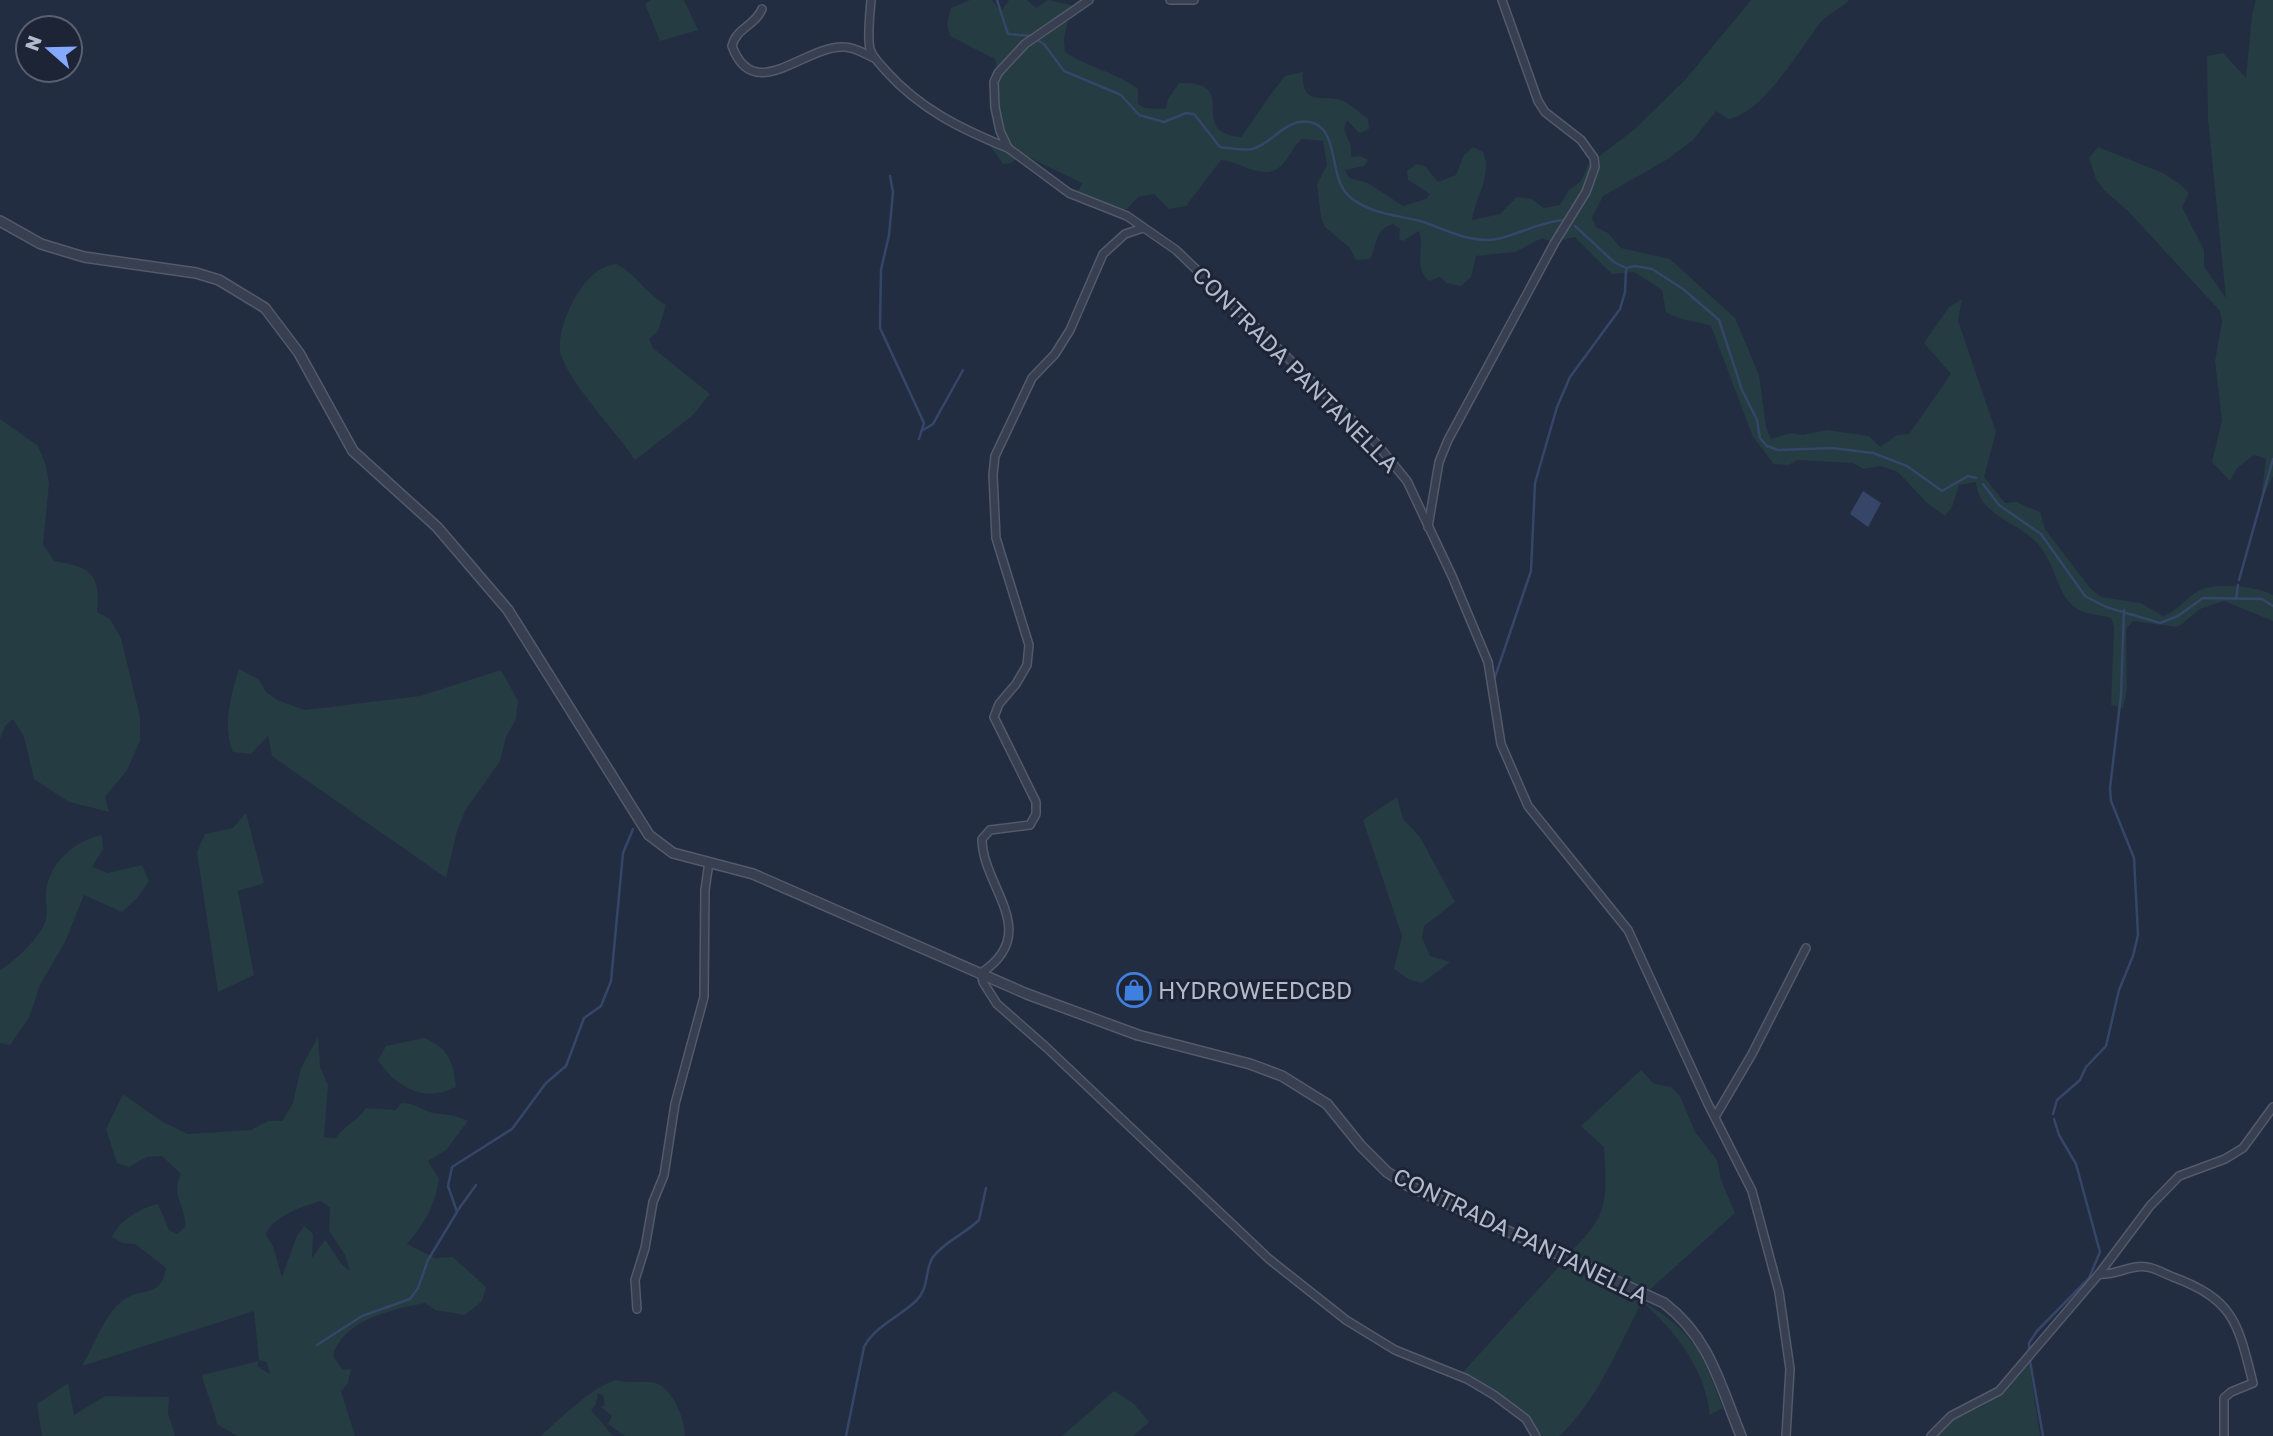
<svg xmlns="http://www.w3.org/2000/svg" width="2273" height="1436" viewBox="0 0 2273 1436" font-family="'Golos Text',sans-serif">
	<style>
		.green { fill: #253c42; fill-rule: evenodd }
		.water { fill: #354669 }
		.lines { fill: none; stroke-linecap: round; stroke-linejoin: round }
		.stream { stroke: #354669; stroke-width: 2.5 }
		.minor-casing { stroke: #525a6b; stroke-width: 10 }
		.tertiary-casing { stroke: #525a6b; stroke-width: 12 }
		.minor { stroke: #373f51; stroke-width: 7 }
		.tertiary { stroke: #373f51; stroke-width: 9 }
		.labels { text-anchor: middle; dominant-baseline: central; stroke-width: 6; stroke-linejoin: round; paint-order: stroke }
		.street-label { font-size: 23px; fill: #b3bacb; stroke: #1c2436 }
		.poi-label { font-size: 23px; fill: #b3bacb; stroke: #1c2436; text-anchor: start }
	</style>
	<rect width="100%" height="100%" fill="#232d41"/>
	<g class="green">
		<polygon points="651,0 684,0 698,30 660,41 645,4"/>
		<path d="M970,0H992L1001,12L1009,0H1027L1036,8L1048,0L1071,5L1064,39L1065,52C1087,67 1120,74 1138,89V104L1145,108L1166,109L1168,99L1179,83C1244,81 1184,132 1241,137C1256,116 1269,96 1285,76L1303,72C1301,107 1322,94 1341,100C1349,103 1361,114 1368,119L1369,129L1359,133L1347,120L1344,129L1351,146V157L1360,156L1368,160L1364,166L1345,170L1349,178L1368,183L1403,206L1426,199L1430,194L1408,180L1407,171L1416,164L1425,166L1438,182L1456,175L1464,155L1473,147L1483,152C1493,176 1475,197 1472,220L1500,214L1517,197L1532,199L1543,208L1560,205L1569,190L1581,181L1588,165L1636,128L1686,79L1751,0H1849C1841,9 1828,13 1820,23C1799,50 1763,114 1728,119L1716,111L1693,140L1668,159L1603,196L1592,218L1596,227L1608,233L1621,248L1670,259L1735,318L1759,375L1766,427L1771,439L1790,433L1803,435L1827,430L1869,436L1880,447L1897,435L1909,434L1951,374L1924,343L1949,307L1962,299L1958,321L1996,432L1984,477L2005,503L2016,502L2040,512L2045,529L2090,588L2101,597L2141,603L2163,616C2179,611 2186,597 2200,590C2217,582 2257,586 2273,595V621L2224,601L2200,609L2178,627L2133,621L2126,629L2127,690L2123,708L2111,705L2114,627L2111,618C2098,614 2081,615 2071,604C2055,588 2055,560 2034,540C2013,520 1979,515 1976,482L1959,485L1952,507L1945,516L1926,502L1898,472L1881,466L1863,469L1853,463L1798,460L1788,465L1774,464L1753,437L1711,326C1697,321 1677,320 1666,312L1662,290L1634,272L1612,274L1575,237L1552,242L1542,238L1515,252L1476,256L1471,277L1461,286L1446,283L1440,277L1429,281C1413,266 1425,248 1419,231L1403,241L1399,239L1400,229L1393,224C1374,230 1378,244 1370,259L1356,260L1350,248L1325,227L1321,218L1317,184L1327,165L1323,141L1302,139C1292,147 1290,158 1281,166C1264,182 1239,161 1221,160L1186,206L1169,209L1154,194L1138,197L1127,209H1119L1077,194L1082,183L1022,154L1011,163L1003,164L989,144L1000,141C990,120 983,93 999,74L995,59L950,36L947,24L951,8Z"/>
		<polygon points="2256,0 2273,0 2273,476 2266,491 2262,491 2266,459 2254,455 2237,468 2230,481 2212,462 2222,420 2215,361 2222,322 2220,311 2129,212 2105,191 2096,179 2089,158 2098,147 2163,173 2181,185 2189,193 2182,207 2204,250 2204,266 2226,298 2208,119 2207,56 2223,53 2246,78 2252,15"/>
		<path d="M617,264C637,275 646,294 666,305L658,331L649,339L653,348L710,394L692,416L635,460C617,433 572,385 562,358C555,340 567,311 576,296C586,280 598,266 617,264Z"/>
		<path d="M0,419L38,446L46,466L49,483L43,544L54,561C91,567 101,574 97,612L110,619L121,638L140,717V741L127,770L105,797L109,812L69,802L34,779L24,737L13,719L5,726L0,739Z"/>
		<path d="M239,669L258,679L266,692L277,700L305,710L420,696L501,670L518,701L516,719L506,737L500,761L465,811L457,831L446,878L272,756L268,736L251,754L233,752C222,726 231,694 239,669Z"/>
		<polygon points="1397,797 1403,819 1420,837 1455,902 1424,926 1422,938 1430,956 1450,962 1422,983 1410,980 1394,969 1402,936 1363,820"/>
		<polygon points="246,813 264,883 238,891 254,975 218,992 197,852 205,834 233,828"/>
		<path d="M102,835L103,849L92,867L108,873L142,865L149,881L137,898L122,912L84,895L65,942L40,985L29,1018L10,1045L0,1043V970C16,960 33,944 43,927C49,917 46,906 46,895C47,864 74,841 102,835Z"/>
		<path d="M318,1037L320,1067L328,1085L324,1137L336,1138C344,1125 358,1121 366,1108L396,1110L401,1103C418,1103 421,1111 434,1113C447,1115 456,1115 468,1121L446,1150L428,1161L439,1178C435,1206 425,1223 407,1244L435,1258L453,1257L486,1287L482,1301L465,1315L435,1310L425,1303C393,1309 342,1320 333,1356L343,1370L351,1369L348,1383L341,1391L355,1436H237L217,1424C214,1407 206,1393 202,1375L259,1361L257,1366L270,1374L267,1362L259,1360L254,1311L82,1366C95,1344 102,1318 122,1301C140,1286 161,1300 166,1268L135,1244L122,1243L112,1237C120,1220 140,1208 158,1204L169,1230L177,1234L185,1227C187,1205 170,1200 181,1174L162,1156L147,1157L129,1167L117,1163L106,1129L123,1094L163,1122L188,1134L251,1130L268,1121H282L293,1103L301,1068ZM321,1201L330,1208L329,1231L345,1255L350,1271C338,1264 335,1251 325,1240L312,1258L313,1234L304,1226L297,1236L282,1277L273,1246L266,1235C271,1217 303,1206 321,1201Z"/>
		<path d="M424,1038C449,1048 453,1062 456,1087C425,1103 396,1088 378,1060L386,1046Z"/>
		<path d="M1641,1070L1654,1084L1671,1087L1680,1096L1695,1132L1717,1160L1721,1180L1735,1213L1647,1292L1567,1255C1609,1216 1607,1202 1604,1147L1581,1126Z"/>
		<path d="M1563,1262C1610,1286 1672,1306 1700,1354C1709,1371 1716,1391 1723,1408L1710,1415C1705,1369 1676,1331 1642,1302C1618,1347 1597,1402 1559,1436H1543L1519,1408L1463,1372Z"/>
		<polygon points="2029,1361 2040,1436 1935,1436 1951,1421 1987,1404"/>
		<path d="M616,1380C631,1384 636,1381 650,1382C671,1383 685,1418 685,1436H625L608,1424L612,1416L601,1407L605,1405L603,1396L598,1393L596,1404L591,1410L613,1436H541C558,1420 595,1385 616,1380Z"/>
		<polygon points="68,1383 74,1415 105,1396 169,1397 168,1413 175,1436 42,1436 37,1404"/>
		<polygon points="1114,1391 1134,1404 1149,1422 1133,1436 1062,1436"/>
	</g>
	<polygon class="water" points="1863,491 1881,503 1868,527 1850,514"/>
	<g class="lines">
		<g class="stream">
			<polyline points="997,0 1008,34 1031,36"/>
			<path d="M1037,40L1044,44L1064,71L1121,95L1139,115L1164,122L1186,113L1194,114L1220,147C1230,148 1242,151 1252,149C1273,144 1285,118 1309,122C1341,127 1327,178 1350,197C1370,214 1397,215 1420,221C1446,229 1469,244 1497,239C1520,234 1539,222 1564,220"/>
			<polyline points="890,176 893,192 889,235 881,270 880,328 924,423 919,439"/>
			<polyline points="1575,226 1614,262 1626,268 1635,266 1652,269 1683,289 1719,320 1742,390 1757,420 1760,438 1767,446 1778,450 1832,448 1873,453 1907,466 1942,491 1968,476 1976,478"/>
			<polyline points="923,430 933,424 963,370"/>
			<polyline points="1983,484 1999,505 2041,534 2085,596 2106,607 2160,623 2178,616 2203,598 2262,599 2273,606"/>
			<polyline points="2239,580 2273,459"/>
			<polyline points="2236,599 2238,585"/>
			<polyline points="1495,677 1531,571 1535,483 1557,407 1570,377 1620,309 1625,292 1626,270"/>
			<polyline points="2053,1114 2057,1100 2080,1080 2086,1067 2106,1046 2119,990 2133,956 2138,935 2134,858 2111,801 2110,788 2121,695 2124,610"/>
			<polyline points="458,1210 476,1185"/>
			<polyline points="317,1345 362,1316 410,1299 418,1288 428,1260 457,1212 448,1186 452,1167 512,1129 546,1083 566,1066 584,1018 601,1006 611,981 623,853 633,829"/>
			<polyline points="2029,1350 2029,1343 2037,1331 2089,1278 2100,1252 2076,1164 2059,1135 2054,1119"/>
			<polyline points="2030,1361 2043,1436"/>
			<path d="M846,1436L864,1347C875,1326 899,1317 916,1301C930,1287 924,1271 933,1257C945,1241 965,1234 979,1220L986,1188"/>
		</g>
		<g class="minor-casing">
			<g id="minor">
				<path d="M871,0C870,15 867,35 870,49C873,58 880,64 886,71C920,109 961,129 1008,148"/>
				<polyline points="1089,0 1025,44 998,73 994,82 995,107 1000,131 1008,148 1069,193 1127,216 1176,250 1376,443 1407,481 1452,576 1488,662 1501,744 1528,806 1628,930 1708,1104 1752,1191 1779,1292 1790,1369 1786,1436"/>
				<polyline points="1170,0 1194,0"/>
				<path d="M762,9C755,26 736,28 732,46C754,106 805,45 844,47C855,47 865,54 874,58"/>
				<path d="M1143,228L1125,234L1103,254L1070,330L1055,354L1032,378L995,456L993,475L996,538L1029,645L1027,665L1016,684L999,704L994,717L1036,802V814L1030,825L990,830L982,839C982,887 1043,932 981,973L983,982L997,1004L1047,1048L1269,1259L1346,1320L1395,1350L1467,1379L1494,1395L1526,1419L1536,1436"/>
				<polyline points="1428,527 1439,462 1448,440 1555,242 1586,192 1595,167 1594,158 1581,140 1545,112 1538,101 1502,0"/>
				<polyline points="1715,1117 1752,1054 1806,948"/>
				<path d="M2099,1274C2116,1276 2130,1264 2147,1267C2156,1268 2164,1274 2173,1277C2235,1300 2238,1324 2253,1383L2231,1392L2224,1398V1436"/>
				<polyline points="637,1309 635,1280 645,1248 653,1202 664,1175 675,1104 704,997 705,890 709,862"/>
				<polyline points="1931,1436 1951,1416 1999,1391 2099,1274 2150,1206 2179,1176 2225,1159 2243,1148 2273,1107"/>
			</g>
		</g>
		<g class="tertiary-casing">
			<path id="tertiary" d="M0,221L41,244L84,257L196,273L219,280L265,308L299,353L353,451L437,527L508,610L649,835L673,853L753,874L1027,994L1138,1035L1250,1064L1282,1076L1327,1104L1361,1146L1387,1172L1407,1185L1664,1303C1710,1338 1720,1385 1741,1436"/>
		</g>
		<use href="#minor" class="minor"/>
		<use href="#tertiary" class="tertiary"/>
	</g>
	<defs>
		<g id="shop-ring" transform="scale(1.75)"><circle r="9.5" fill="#1c2436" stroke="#3f7fe0" stroke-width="1.5"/><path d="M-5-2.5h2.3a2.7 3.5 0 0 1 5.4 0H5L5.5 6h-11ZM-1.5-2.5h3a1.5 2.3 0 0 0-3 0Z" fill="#3f7fe0"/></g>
	</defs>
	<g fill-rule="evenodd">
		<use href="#shop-ring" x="1134" y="990"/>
	</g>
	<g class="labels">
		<g class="street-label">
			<text transform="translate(1296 369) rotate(45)">CONTRADA PANTANELLA</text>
			<text transform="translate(1521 1235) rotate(26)">CONTRADA PANTANELLA</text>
		</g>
		<g class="poi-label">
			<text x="1158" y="990">HYDROWEEDCBD</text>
		</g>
	</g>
	<g transform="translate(49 49) rotate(290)"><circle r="33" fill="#1c2436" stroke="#586072" stroke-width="2"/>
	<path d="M0-5L12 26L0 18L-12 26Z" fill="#85a9ff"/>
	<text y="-10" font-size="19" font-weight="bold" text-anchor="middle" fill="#b3bacb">N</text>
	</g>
</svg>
